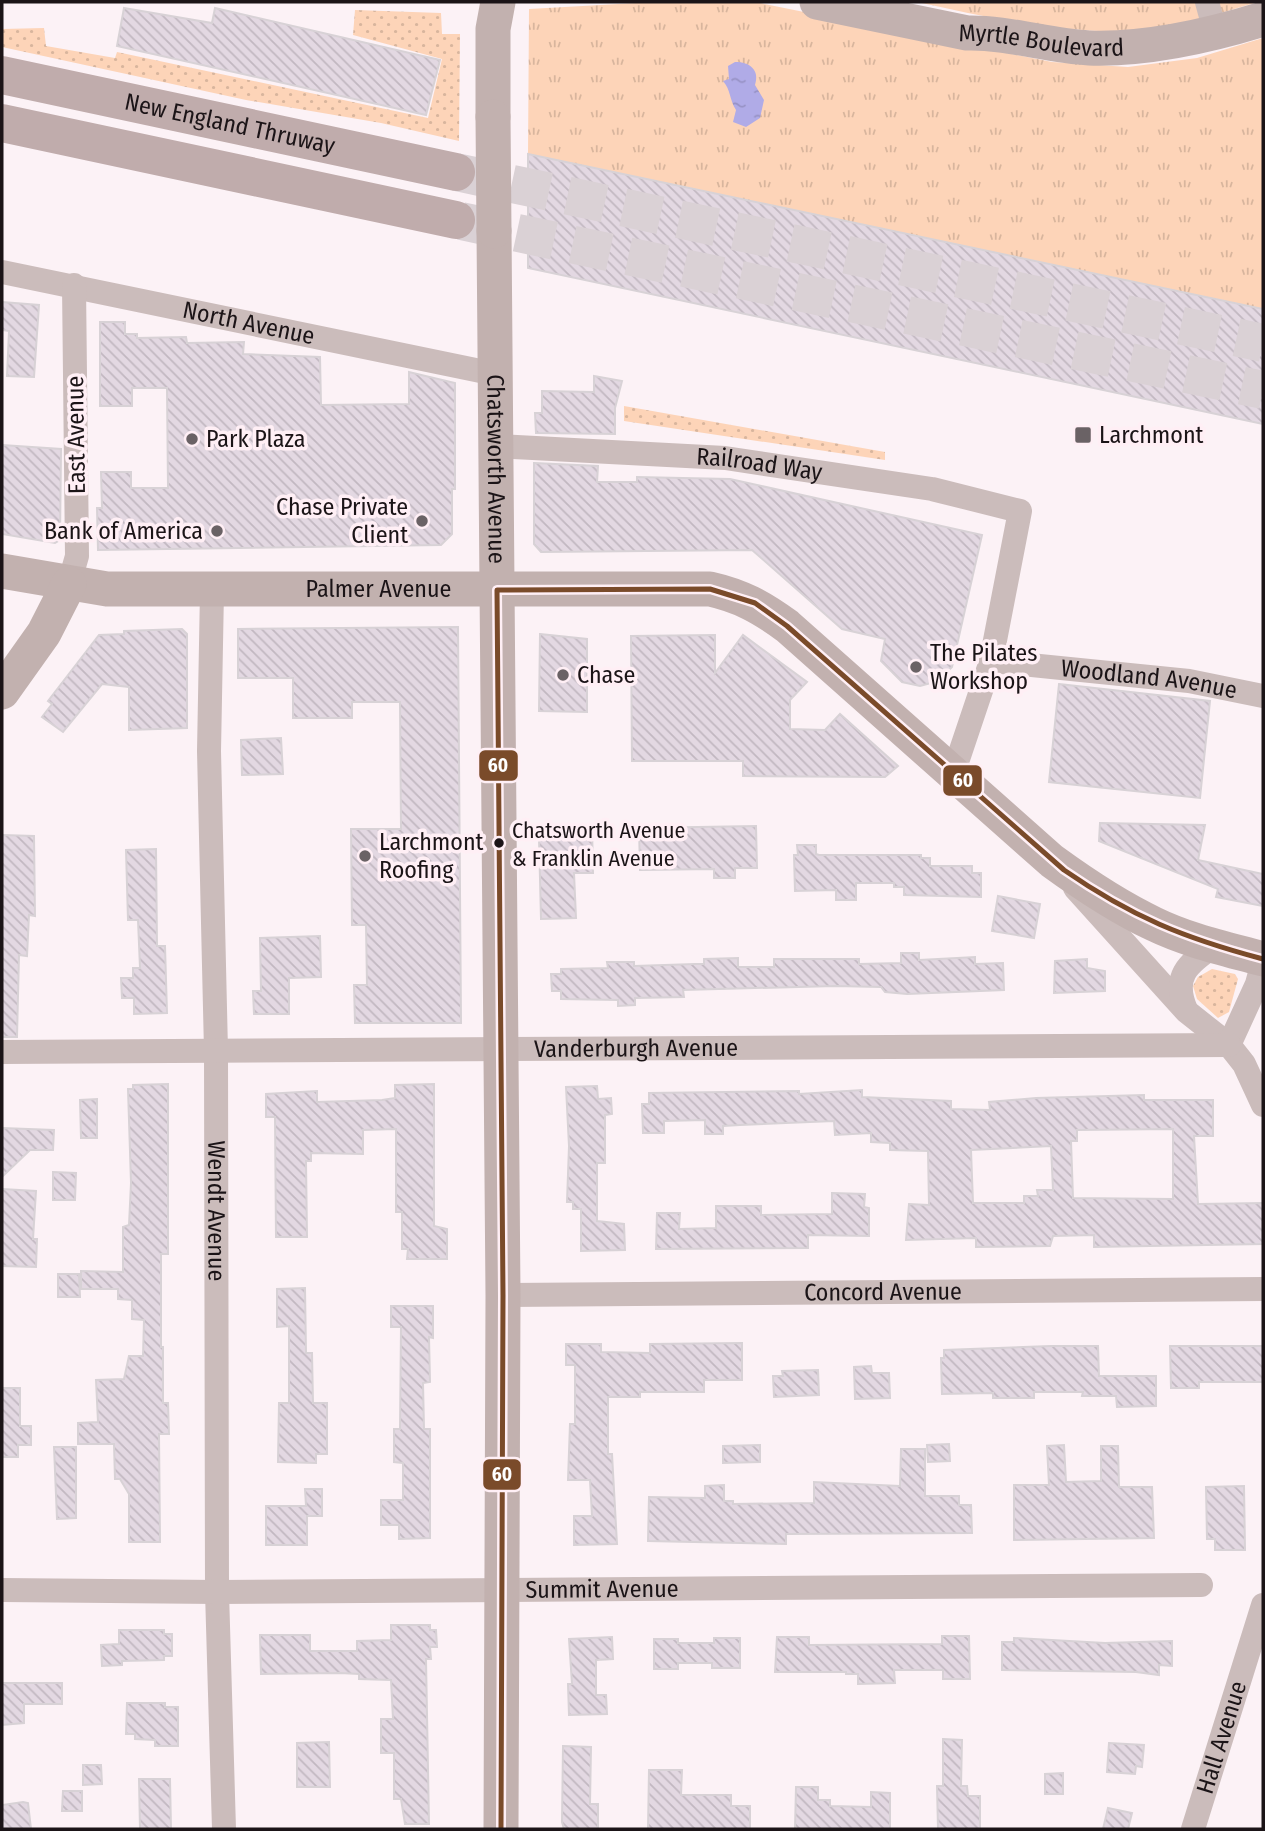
<svg xmlns="http://www.w3.org/2000/svg" width="1265" height="1831" viewBox="0 0 1265 1831" font-family="'Fira Sans Condensed',sans-serif">
	<style>
		.grass { fill: url(#grass-dots) }
		.park { fill: url(#park-tufts) }
		.water { fill: url(#water-ripples) }
		.building { fill: url(#building-back-hatch); stroke: #d8d2d6; stroke-width: 2; fill-rule: evenodd }
		.lines { fill: none; stroke-linecap: round; stroke-linejoin: round }
		.highway-tunnel { stroke: #dad1d5; stroke-width: 38; stroke-dasharray: 38 19; stroke-linecap: butt }
		.street { stroke: #cbbcbb; stroke-width: 24 }
		.secondary { stroke: #c2b1af; stroke-width: 35 }
		.highway { stroke: #c0acac; stroke-width: 38 }
		.secondary-bridge { stroke: #c2b1af; stroke-width: 35 }
		.bus-1-casing { stroke: #ffeff5; stroke-width: 10 }
		.bus-1 { stroke: #7a4b2a; stroke-width: 5 }
		.poi-dot { fill: #6a6265; stroke: #ffeff5; stroke-width: 2.5 }
		.bus-dot { fill: #1b1417; stroke: #ffeff5; stroke-width: 2.5 }
		.labels { text-anchor: middle; dominant-baseline: central; stroke-width: 7; stroke-linejoin: round; paint-order: stroke }
		.bus-label { font-size: 22px; fill: #1b1417; stroke: #ffeff5; text-anchor: start }
		.street-label { font-size: 24px; fill: #1b1417; stroke: #ffeff5 }
		.poi-label { font-size: 24px; fill: #1b1417; stroke: #ffeff5; text-anchor: start }
		.line-badge { stroke: #ffeff5; stroke-width: 2.5 }
		.badge-label { font-size: 19px; text-anchor: middle; font-weight: bold; fill: #fff }
	</style>
	<defs>
		<pattern id="grass-dots" width="8" height="8" patternUnits="userSpaceOnUse" patternTransform="scale(1.75)"><rect width="8" height="8" fill="#fdd4b8"/><path d="M2 2h.1M6 6h.1" fill="none" stroke="#d8b59d" stroke-width="1.8" stroke-linecap="round"/></pattern>
		<pattern id="park-tufts" width="24" height="20" patternUnits="userSpaceOnUse" patternTransform="scale(1.75)"><rect width="24" height="20" fill="#fdd4b8"/><path d="M3 7l-1-3M5 7V3M7 7l1-3M15 17l-1-3M17 17v-4M19 17l1-3" fill="none" stroke="#d8b59d"/></pattern>
		<pattern id="water-ripples" width="26" height="14" patternUnits="userSpaceOnUse" patternTransform="scale(1.75)"><rect width="26" height="14" fill="#b0abe7"/><path d="M2 4q2-2 4 0t4 0M15 11q2-2 4 0t4 0" fill="none" stroke="#9792c5"/></pattern>
		<pattern id="building-back-hatch" width="6" height="6" patternUnits="userSpaceOnUse" patternTransform="scale(1.75)"><rect width="6" height="6" fill="#e3d8e2"/><path d="M-1 5l2 2M0 0l6 6M5-1l2 2" fill="none" stroke="#c2b8c1"/></pattern>
	</defs>
	<rect width="100%" height="100%" fill="#fcf2f6"/>
	<g class="grass">
		<polygon points="355,10 441,13 442,34 460,34 459,141 381,123 246,100 2,47 2,29 44,28 46,46 115,58 117,52 428,118 442,59 353,35"/>
		<polygon points="624,406 885,452 885,460 624,421"/>
		<polygon points="1212,969 1235,974 1238,979 1229,1012 1218,1018 1197,999 1193,986 1198,977"/>
	</g>
	<g class="park">
		<polygon points="654,2 755,2 1052,62 1128,67 1197,58 1263,38 1263,309 528,154 529,9"/>
		<path d="M917,2H1258C1233,9 1207,18 1181,24C1096,43 1001,20 917,2Z"/>
	</g>
	<path class="water" d="M735,62C750,62 760,70 755,85L764,100L760,118L746,127L733,122L736,110C729,99 731,90 723,81L729,79L728,66Z"/>
	<g class="building">
		<polygon points="124,8 212,23 215,8 440,60 426,115 117,46"/>
		<polygon points="528,154 1263,309 1263,424 528,268"/>
		<polygon points="2,302 39,305 34,377 7,376 9,331 2,330"/>
		<polygon points="100,322 125,322 125,334 137,334 137,338 186,337 187,343 244,342 243,354 320,357 321,405 409,404 409,372 455,383 455,489 452,489 452,534 441,545 98,550 97,508 102,508 101,472 131,472 131,488 168,488 167,388 132,388 132,406 100,406"/>
		<polygon points="594,376 622,381 615,408 615,434 536,433 535,413 542,413 542,391 594,392"/>
		<polygon points="2,445 61,449 60,540 55,543 2,534"/>
		<polygon points="534,463 598,466 597,482 637,482 637,477 730,479 982,535 952,667 938,681 920,686 902,682 881,661 885,639 842,629 752,550 541,552 534,544"/>
		<polygon points="458,627 461,1023 355,1023 354,985 367,985 366,925 352,925 351,829 401,829 400,702 352,702 352,718 293,718 293,678 238,678 238,629"/>
		<polygon points="182,629 187,634 187,728 129,730 129,687 102,684 63,732 42,717 52,704 48,701 99,635 124,634 124,631"/>
		<polygon points="540,634 587,639 587,712 539,711"/>
		<polygon points="715,635 715,673 743,635 807,682 790,700 790,729 825,730 840,714 898,766 885,777 743,776 743,761 632,761 631,636"/>
		<polygon points="1059,684 1210,701 1200,798 1049,782"/>
		<polygon points="281,738 283,774 242,775 241,740"/>
		<polygon points="1100,823 1205,825 1198,860 1263,874 1263,906 1216,897 1218,889 1099,841"/>
		<polygon points="552,826 592,826 593,873 574,873 576,918 541,919 539,839"/>
		<polygon points="756,826 757,868 735,868 735,878 714,878 714,869 640,870 639,828"/>
		<polygon points="2,835 34,836 35,916 29,915 27,956 19,955 17,1037 2,1037"/>
		<polygon points="797,845 816,845 816,854 819,855 921,855 921,858 930,858 930,866 972,866 972,873 981,873 981,897 904,895 904,887 894,887 894,883 856,883 856,900 836,900 836,890 795,891 794,855 798,855"/>
		<polygon points="156,849 157,946 165,946 167,1013 134,1014 134,998 122,998 121,978 133,978 133,968 140,968 138,920 128,920 126,850"/>
		<polygon points="998,896 1040,904 1034,938 992,931"/>
		<polygon points="320,936 321,977 289,978 289,1014 254,1014 253,991 261,991 260,938"/>
		<polygon points="901,953 919,953 919,960 975,957 975,964 1003,963 1004,990 907,994 885,992 881,987 835,986 683,990 684,997 635,998 635,1005 618,1006 618,1000 561,999 561,991 552,991 551,974 561,974 561,969 608,968 607,962 634,962 634,966 695,964 704,964 704,959 738,958 738,967 774,967 774,959 859,959 859,964 901,963"/>
		<polygon points="1087,959 1087,968 1105,971 1105,991 1054,993 1055,961"/>
		<polygon points="168,1084 168,1254 161,1254 161,1347 163,1347 163,1403 168,1403 169,1434 159,1434 160,1542 129,1542 129,1494 120,1479 115,1479 114,1444 78,1444 78,1423 98,1422 96,1380 124,1379 129,1356 143,1356 144,1320 132,1319 132,1300 118,1299 118,1289 81,1289 81,1271 123,1272 123,1227 129,1225 131,1183 128,1089 133,1089 133,1085"/>
		<polygon points="434,1084 434,1226 447,1229 447,1259 407,1259 408,1249 402,1249 402,1212 396,1212 396,1129 363,1130 363,1154 311,1153 311,1161 306,1161 307,1237 276,1237 275,1117 266,1117 266,1094 317,1091 317,1102 382,1100 395,1098 395,1085"/>
		<polygon points="597,1086 598,1099 611,1098 612,1114 605,1115 605,1163 597,1163 597,1221 624,1224 625,1250 581,1251 581,1209 573,1209 573,1202 567,1202 569,1146 566,1087"/>
		<path d="M862,1090V1097L951,1101V1109L990,1110L989,1102L1036,1098L1144,1095V1100H1213V1136H1194L1198,1204L1263,1203V1244L1094,1247V1235L1053,1236L1050,1246L976,1247V1238L906,1240L909,1204L929,1205L928,1151L890,1150V1143L871,1142V1133L835,1135L834,1121L740,1125L723,1126V1134H705V1120L664,1121V1133H643L642,1104H649V1093L799,1091V1094ZM1173,1129V1199L1073,1198L1071,1141H1077V1130ZM1051,1146L1053,1190H1037L1038,1196H1024V1203H973L971,1150Z"/>
		<polygon points="97,1099 97,1138 81,1138 80,1100"/>
		<polygon points="2,1128 54,1130 53,1150 30,1150 2,1177"/>
		<polygon points="53,1172 76,1173 75,1200 53,1200"/>
		<polygon points="2,1189 36,1191 33,1239 37,1239 36,1267 2,1266"/>
		<polygon points="832,1193 865,1194 864,1207 869,1208 869,1236 808,1235 808,1248 656,1249 657,1213 680,1213 679,1229 716,1228 716,1206 761,1206 761,1215 832,1214"/>
		<polygon points="58,1274 79,1274 80,1297 58,1297"/>
		<polygon points="305,1288 306,1353 312,1353 313,1403 327,1403 327,1454 316,1454 316,1463 278,1462 279,1403 289,1403 289,1326 277,1327 277,1289"/>
		<polygon points="391,1306 433,1306 433,1338 429,1337 430,1382 423,1383 424,1429 430,1429 430,1538 399,1539 399,1525 381,1525 381,1500 403,1500 403,1463 394,1462 394,1429 400,1429 401,1327 391,1327"/>
		<polygon points="742,1343 742,1380 704,1380 704,1392 640,1392 640,1397 608,1397 608,1454 612,1454 617,1544 574,1545 574,1516 592,1516 590,1480 568,1480 570,1424 575,1424 575,1365 566,1365 566,1344 601,1344 601,1352 650,1353 650,1344"/>
		<polygon points="1051,1346 1098,1346 1099,1376 1156,1376 1156,1406 1117,1407 1116,1396 1082,1396 1083,1392 1034,1392 1034,1398 993,1398 993,1393 942,1394 941,1358 944,1358 944,1350"/>
		<polygon points="1170,1346 1263,1346 1263,1382 1199,1382 1199,1388 1171,1388"/>
		<polygon points="871,1366 872,1373 889,1373 890,1398 855,1399 854,1367"/>
		<polygon points="818,1370 819,1395 774,1397 773,1376 783,1376 782,1371"/>
		<polygon points="2,1388 20,1388 20,1426 31,1426 31,1445 18,1445 18,1457 2,1457"/>
		<polygon points="949,1444 950,1461 928,1462 927,1445"/>
		<polygon points="760,1445 760,1462 723,1463 723,1446"/>
		<polygon points="1064,1445 1066,1482 1101,1481 1101,1446 1118,1446 1119,1487 1152,1487 1154,1538 1014,1540 1014,1485 1049,1485 1047,1446"/>
		<polygon points="54,1447 76,1447 76,1518 57,1519"/>
		<polygon points="901,1449 925,1449 925,1496 959,1496 959,1505 971,1505 972,1533 786,1534 786,1544 648,1541 649,1497 705,1498 705,1486 724,1485 724,1501 733,1501 733,1504 814,1503 814,1482 900,1486"/>
		<polygon points="1244,1486 1245,1550 1215,1550 1215,1539 1207,1539 1206,1487"/>
		<polygon points="305,1489 322,1489 322,1516 307,1516 307,1545 266,1545 266,1506 306,1506"/>
		<polygon points="391,1625 430,1625 430,1630 436,1630 437,1647 430,1647 431,1659 426,1659 429,1824 405,1824 401,1799 394,1799 394,1753 381,1753 381,1719 393,1719 391,1680 359,1679 359,1674 340,1673 261,1674 260,1635 310,1635 310,1651 357,1651 357,1641 391,1640"/>
		<polygon points="119,1630 164,1630 164,1634 172,1634 172,1656 164,1656 164,1660 122,1661 122,1665 102,1666 101,1645 119,1644"/>
		<polygon points="942,1636 969,1636 970,1679 943,1679 943,1670 894,1670 895,1683 858,1684 858,1674 846,1674 846,1672 775,1672 777,1637 809,1637 809,1645 942,1644"/>
		<polygon points="612,1637 613,1659 596,1660 596,1695 606,1695 607,1714 569,1715 568,1684 572,1684 569,1639"/>
		<polygon points="714,1638 740,1638 740,1668 712,1668 712,1663 678,1663 678,1669 654,1669 654,1639 678,1639 678,1643 714,1643"/>
		<polygon points="1014,1638 1105,1643 1172,1641 1172,1666 1159,1665 1159,1675 1136,1672 1002,1670 1002,1642 1014,1642"/>
		<polygon points="2,1683 62,1683 62,1704 24,1704 24,1723 2,1725"/>
		<polygon points="127,1703 165,1703 165,1707 178,1707 178,1746 155,1746 155,1740 135,1739 135,1734 126,1734"/>
		<polygon points="943,1739 962,1740 961,1786 967,1786 968,1796 980,1796 980,1829 938,1829 937,1786 943,1786"/>
		<polygon points="329,1742 330,1787 297,1787 297,1743"/>
		<polygon points="1109,1743 1144,1745 1142,1767 1136,1766 1135,1774 1107,1772"/>
		<polygon points="563,1746 591,1747 590,1804 598,1804 598,1829 564,1829 562,1822"/>
		<polygon points="83,1765 101,1765 102,1784 83,1785"/>
		<polygon points="649,1770 682,1770 681,1795 731,1795 731,1806 750,1806 750,1829 648,1829"/>
		<polygon points="1063,1773 1063,1794 1045,1794 1045,1774"/>
		<polygon points="139,1779 170,1779 171,1829 140,1829"/>
		<polygon points="796,1787 818,1787 818,1800 830,1800 830,1806 871,1807 871,1792 890,1793 890,1829 795,1829"/>
		<polygon points="63,1791 82,1791 82,1811 62,1811"/>
		<polygon points="23,1802 28,1803 31,1829 2,1829 2,1805"/>
		<polygon points="1108,1808 1132,1813 1128,1829 1103,1829"/>
	</g>
	<g class="lines">
		<g class="highway-tunnel">
			<polyline points="456,172 1263,343"/>
			<polyline points="461,221 1263,390"/>
		</g>
		<g class="street">
			<polyline points="1207,2 1215,31"/>
			<path id="s1" d="M2,272L495,374"/>
			<path id="s2" d="M496,446L725,458L932,489L1020,511L991,661L953,774"/>
			<polyline points="69,584 77,556 74,285"/>
			<path id="s3" d="M212,591L209,751L216,1051L217,1592L224,1829"/>
			<path id="s4" d="M991,661L1189,681L1263,696"/>
			<polyline points="1075,888 1186,1011 1229,1045 1244,1064 1263,1105"/>
			<path d="M1186,1010C1172,977 1187,964 1214,946"/>
			<polyline points="1229,1045 1257,984 1263,962"/>
			<path id="s5" d="M2,1052L1229,1045"/>
			<path id="s6" d="M503,1295L1263,1289"/>
			<path id="s7" d="M2,1590L217,1592L1201,1585"/>
			<path id="s8" d="M1193,1829L1263,1605"/>
		</g>
		<g class="secondary">
			<path id="s9" d="M817,2L967,33C1008,32 1048,46 1089,48C1147,50 1208,36 1263,19"/>
			<polyline points="493,117 493,29 498,2"/>
			<path id="s10" d="M494,231L503,1295L501,1829"/>
			<path id="s11" d="M2,571L107,589H710C741,596 761,607 787,626L1052,861C1085,885 1118,907 1154,924C1189,941 1227,949 1263,959"/>
			<polyline points="2,692 44,633 69,584"/>
		</g>
		<g class="highway">
			<path id="s12" d="M2,75L456,172"/>
			<polyline points="2,123 456,220"/>
		</g>
		<polyline class="secondary-bridge" points="493,117 494,231"/>
		<g class="bus-1-casing">
			<path id="bus-1" d="M501,1829L503,1295L497,590L710,589L755,603L787,626L1064,870C1132,917 1184,938 1263,959"/>
		</g>
		<use href="#bus-1" class="bus-1"/>
	</g>
	<g class="poi-dot">
		<rect x="1074" y="426" width="18" height="18" rx="3.5"/>
		<circle cx="192" cy="439" r="7"/>
		<circle cx="422" cy="521" r="7"/>
		<circle cx="217" cy="531" r="7"/>
		<circle cx="916" cy="667" r="7"/>
		<circle cx="563" cy="675" r="7"/>
		<circle cx="365" cy="856" r="7"/>
	</g>
	<circle class="bus-dot" cx="499" cy="843" r="6"/>
	<g class="labels">
		<g class="bus-label">
			<text x="512" y="830">Chatsworth Avenue<tspan x="512" dy="28">&amp; Franklin Avenue</tspan></text>
		</g>
		<g class="street-label">
			<text stroke="none"><textPath href="#s9" startOffset="228">Myrtle Boulevard</textPath></text>
			<text stroke="none"><textPath href="#s12" startOffset="233">New England Thruway</textPath></text>
			<text stroke="none"><textPath href="#s1" startOffset="252">North Avenue</textPath></text>
			<text transform="translate(76 435) rotate(-91)">East Avenue</text>
			<text stroke="none"><textPath href="#s2" startOffset="264">Railroad Way</textPath></text>
			<text stroke="none"><textPath href="#s10" startOffset="238">Chatsworth Avenue</textPath></text>
			<text stroke="none"><textPath href="#s11" startOffset="378">Palmer Avenue</textPath></text>
			<text stroke="none"><textPath href="#s4" startOffset="159">Woodland Avenue</textPath></text>
			<text stroke="none"><textPath href="#s5" startOffset="634">Vanderburgh Avenue</textPath></text>
			<text stroke="none"><textPath href="#s3" startOffset="620">Wendt Avenue</textPath></text>
			<text stroke="none"><textPath href="#s6" startOffset="380">Concord Avenue</textPath></text>
			<text stroke="none"><textPath href="#s7" startOffset="600">Summit Avenue</textPath></text>
			<text stroke="none"><textPath href="#s8" startOffset="96">Hall Avenue</textPath></text>
		</g>
		<g class="poi-label">
			<text x="1099" y="435">Larchmont</text>
			<text x="206" y="439">Park Plaza</text>
			<text x="408" y="507" text-anchor="end">Chase Private<tspan x="408" dy="28">Client</tspan></text>
			<text x="203" y="531" text-anchor="end">Bank of America</text>
			<text x="930" y="653">The Pilates<tspan x="930" dy="28">Workshop</tspan></text>
			<text x="577" y="675">Chase</text>
			<text x="379" y="842">Larchmont<tspan x="379" dy="28">Roofing</tspan></text>
		</g>
	</g>
	<g class="line-badge">
		<rect x="478" y="749" width="41" height="33" rx="7" fill="#7a4b2a"/>
		<rect x="942" y="764" width="41" height="33" rx="7" fill="#7a4b2a"/>
		<rect x="482" y="1458" width="40" height="33" rx="7" fill="#7a4b2a"/>
	</g>
	<g class="badge-label">
		<text x="498" y="772">60</text>
		<text x="963" y="787">60</text>
		<text x="502" y="1481">60</text>
	</g>
	<rect width="1265" height="1831" fill="none" stroke="#1b1417" stroke-width="7"/>
</svg>
